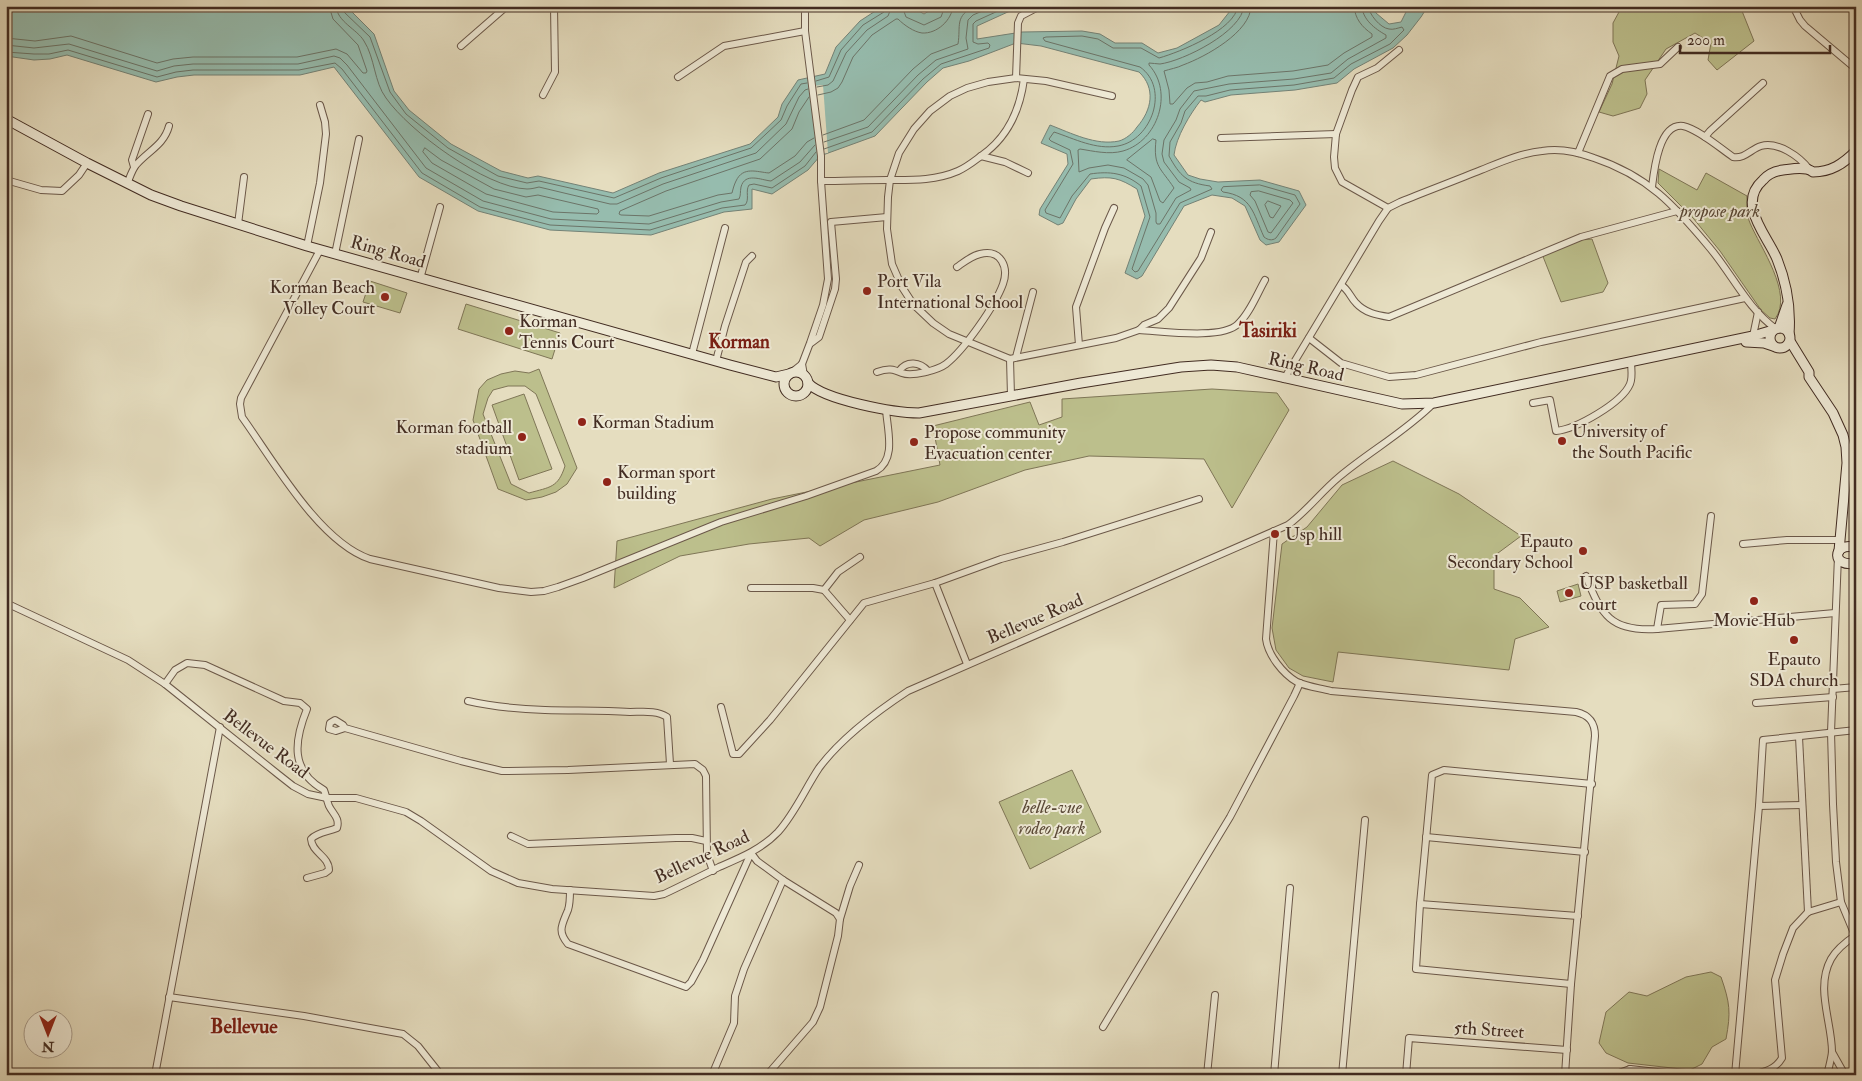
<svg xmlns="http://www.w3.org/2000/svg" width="1862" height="1081" viewBox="0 0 1862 1081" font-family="'IM FELL Double Pica',serif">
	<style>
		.green { fill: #bcbf8c; stroke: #7f7657; fill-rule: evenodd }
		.water { fill: #96bcae; stroke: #748276 }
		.pier { fill: #e5ddbf }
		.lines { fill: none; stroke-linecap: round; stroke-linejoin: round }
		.shore { stroke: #6c7468; stroke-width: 1 }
		.street-casing { stroke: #6b5849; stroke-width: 8 }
		.secondary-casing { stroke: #422c22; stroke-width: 11 }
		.street { stroke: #eee9d5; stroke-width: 6 }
		.secondary { stroke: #eee9d5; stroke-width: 9 }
		.poi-dot { fill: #8f2418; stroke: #eee9d5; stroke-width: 2 }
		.labels { text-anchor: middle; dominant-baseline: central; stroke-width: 4; stroke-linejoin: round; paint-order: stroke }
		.park-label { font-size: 18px; font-style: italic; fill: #5a4937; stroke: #eee9d5 }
		.street-label { font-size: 18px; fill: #422c22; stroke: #eee9d5 }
		.poi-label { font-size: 18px; fill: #422c22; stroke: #eee9d5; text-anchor: start }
		.neighbourhood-label { font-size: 19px; font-weight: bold; fill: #7a1f14; stroke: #eee9d5 }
		.quarter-label { font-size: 20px; font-weight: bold; fill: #7a1f14; stroke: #eee9d5 }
	</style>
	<rect width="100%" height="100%" fill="#e5ddbf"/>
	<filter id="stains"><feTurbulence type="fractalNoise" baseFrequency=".004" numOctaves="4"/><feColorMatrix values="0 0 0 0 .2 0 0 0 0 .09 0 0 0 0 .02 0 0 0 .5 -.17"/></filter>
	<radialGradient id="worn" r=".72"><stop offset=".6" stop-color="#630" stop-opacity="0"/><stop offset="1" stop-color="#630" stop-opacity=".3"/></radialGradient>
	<g class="green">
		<polygon points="1608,6 1740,6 1754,41 1717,70 1708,60 1711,43 1695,33 1666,49 1645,80 1647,94 1640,108 1613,116 1599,112 1612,84 1619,56 1613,42 1613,23 1619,12"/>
		<path d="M1659,169L1697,190L1706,173L1747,196C1747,206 1746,214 1750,223C1760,247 1794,294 1775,319L1770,318L1761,310L1720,251L1693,218L1658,183Z"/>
		<polygon points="1592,239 1608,283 1603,292 1561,302 1542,254 1581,240"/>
		<polygon points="370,281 407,293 400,313 363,302"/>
		<polygon points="466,304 560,333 552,359 458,329"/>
		<path d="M539,369L577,468L567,484L556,492L542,497L526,500L498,489L473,420L479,389L487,380L501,374L515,371L529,373ZM508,386H525L536,394L565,466C558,488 550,487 529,493L511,484L483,414L488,398L493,390Z"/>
		<polygon points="1212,389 1277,393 1289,410 1232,508 1204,459 1089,456 1025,470 938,502 864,520 820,546 809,538 749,544 680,556 614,588 617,541 772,499 940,465 933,426 1030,402 1039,425 1062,417 1062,399"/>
		<polygon points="524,394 552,469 519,480 492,405"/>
		<polygon points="1393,461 1459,494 1521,536 1494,556 1494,589 1520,598 1549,627 1515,639 1509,670 1338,652 1333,682 1303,676 1289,668 1276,650 1272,628 1282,544 1307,527 1342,485"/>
		<polygon points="1578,584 1581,596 1560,602 1557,591"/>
		<polygon points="1072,770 1101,832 1030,869 999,802"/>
		<path d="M1711,972L1721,977C1730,1003 1731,1012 1726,1039L1712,1047L1702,1064L1690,1070L1628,1063L1606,1053L1599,1043L1606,1012L1629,992L1647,996L1686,977Z"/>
	</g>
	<path class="water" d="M6,6H346L374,34L394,91L409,110L451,144L501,171L528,178L538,176L613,193L659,173L750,144L778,117L782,104L798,80L825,74L836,47L860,21L883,6H910L924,14L937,6H1021L977,26V39L1022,32L1082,31L1100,34L1115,43H1142L1158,53L1177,48L1219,25L1234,6H1372L1376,13L1389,24L1401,22L1409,6H1428L1421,17L1407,35L1393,48L1354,69L1337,83L1295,90L1231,95L1205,102L1201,100C1190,114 1176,137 1174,155L1188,175L1200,179L1218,182L1260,180L1299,191L1306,205L1279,242L1266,245L1260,240L1245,206L1232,198L1212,195L1184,206L1142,276L1137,279L1125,273L1145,216L1137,189C1119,178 1112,176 1091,179L1076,199L1063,223L1058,225L1039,215L1040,209L1068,164L1067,154L1041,143L1050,125C1071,133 1096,146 1119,141C1126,139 1133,133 1137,127C1152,110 1156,88 1139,72L1041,46L1016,43L969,61L943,68L927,82L875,136L820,156L808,170L772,194L752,189V209L724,212L651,235L550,230L478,211L419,177L334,67L300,75H194L177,77L156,82L67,55L50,59L34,60L6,56Z"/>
	<polygon class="pier" points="823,85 828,153 818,154 812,86"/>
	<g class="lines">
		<g class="shore">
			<path d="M336,6C337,22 357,29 364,41C375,58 374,82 386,98C409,131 486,188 527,189C531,189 535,188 539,187L610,204H617L663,184L756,153L786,124L799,97L805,90L808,89"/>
			<polyline points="343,6 344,12 370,37 390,92 406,114 448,148 498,176 527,183 539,181 614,198 661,178 751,148 781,120 787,106 801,84 807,83"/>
			<polyline points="902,6 906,17 924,25 941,17 945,6"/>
			<path d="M1238,6C1235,30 1180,52 1159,58L1141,48H1113L1098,39L1082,36L1046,37L1043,38L1045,41L1140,67C1170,88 1152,140 1118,146C1096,150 1075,139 1054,132L1049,139L1051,141L1070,150L1073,164L1045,210L1046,213L1060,218L1072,196L1090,174C1110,171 1125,173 1141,186L1150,217L1132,269L1135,272L1138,271L1180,203L1212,189L1210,186C1187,183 1180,176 1169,156L1170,142L1181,123L1185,111L1198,96H1206L1230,90L1294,85L1334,78L1351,64L1390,44L1404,30L1402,27C1398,28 1393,30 1389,29C1380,28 1369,14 1368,6"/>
			<path d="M1244,6C1242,32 1183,61 1160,64C1156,64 1153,63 1149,63V65C1174,92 1158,141 1123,151C1109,155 1093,151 1080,149L1078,150L1079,172L1089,168L1108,165L1124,168L1143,179L1148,185L1156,213V222L1157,224H1160L1176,198L1191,190L1190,188L1179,182L1164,162L1162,154L1164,140L1176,120L1180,109L1194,91L1229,84L1294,79L1331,73L1348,59L1386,38V35C1375,29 1362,19 1362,6"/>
			<path d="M1251,6C1251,32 1205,57 1183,65C1177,68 1170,69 1164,71L1169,90L1170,104H1173L1187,88L1195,83L1207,82L1228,76L1293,71L1328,65L1344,53L1372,37V34C1362,27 1355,19 1354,6"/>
			<polyline points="6,38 35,41 71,36 157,63 173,59 193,57 297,57 336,49 347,54 363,73 366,73 367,71 358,45 333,19 329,6"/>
			<path d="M6,45L34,48L69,44L157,71L174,66L193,64H298L334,56L340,58L347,65L426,168L483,201L551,219L649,224L721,202L739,199C741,195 740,192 741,187C745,172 761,180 771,181L800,162L815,145"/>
			<path d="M6,52L34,54H49L68,50L157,77L176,72L193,70H299L335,63L342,69L422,173L480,207L550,225L650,230L722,208L745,205C750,200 745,191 749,185L754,184L772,188L805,166L816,152"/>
			<polyline points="816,81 829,77 841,50 863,25 884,12 885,6"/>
			<polyline points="817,87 828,85 833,81 846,53 867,30 888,16 892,6"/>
			<path d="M818,95L831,92L838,88L842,82L853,57L872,35L896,19H898C904,25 914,32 922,33C937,34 952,20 953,6"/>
			<path d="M809,97L799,112L792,129L760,159L666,191L620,211L619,214L621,215L649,216L718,195L732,193C733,189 734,185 736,181C743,166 757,172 769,173L795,156L807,142L814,138"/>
			<path d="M823,135L864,120L913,69L931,54L958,44C961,26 954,16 975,6"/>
			<path d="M1153,139L1156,140C1153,167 1161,168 1174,188L1163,203L1160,201L1151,177L1127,160Z"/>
			<polyline points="824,142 868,127 918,75 936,60 968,49 966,38 968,20 973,15 994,6"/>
			<polygon points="425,148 441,160 494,189 526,197 538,195 598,209 599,212 597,214 553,212 486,194 432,163 423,152"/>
			<polyline points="824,149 872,132 923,79 941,64 989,48 990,45 988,43 978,44 973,42 973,24 976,21 1009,6"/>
			<path d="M1260,185L1295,195L1300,204L1276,238C1272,241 1268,240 1264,237C1253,213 1252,196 1223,192L1221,190L1223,187Z"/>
			<polygon points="1259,191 1290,200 1293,203 1271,233 1268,232 1255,201 1250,195 1251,192"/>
			<polygon points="1268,201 1281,206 1273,218 1270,217 1265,205"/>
		</g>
		<g class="street-casing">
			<g id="street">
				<polyline points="1793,6 1800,20 1805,26 1856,69"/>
				<polyline points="461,46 507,6"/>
				<polyline points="678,77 724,46 805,31"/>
				<polyline points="1016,78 1018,23 1021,16 1040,6"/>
				<polyline points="543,95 555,72 554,6"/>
				<polyline points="1112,96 1046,81 1016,78 988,82 967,88 950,96 930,111 914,129 899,153 890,180 888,197 887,229 892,264 902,287 913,304 933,323 949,334 1010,359 1116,338 1139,330 1144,325 1158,319 1169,308 1201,258 1211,232"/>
				<polyline points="1705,137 1710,131 1763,83"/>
				<polyline points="1221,138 1336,134"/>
				<polyline points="1578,153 1610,76 1622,69 1660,64 1678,47"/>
				<polyline points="981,156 1005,162 1028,173"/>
				<polyline points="134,167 132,160 148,114"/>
				<polyline points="6,180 41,190 62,191 79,175 87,163"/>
				<path d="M821,181C843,181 865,180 887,180C911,180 935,181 958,171C967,167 973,162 981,156C1007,138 1020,110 1024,79"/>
				<path d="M127,184C130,177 132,170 136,165C148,151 164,145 169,126"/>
				<path d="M1652,187C1654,170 1659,123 1683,126C1698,129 1720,148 1733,157C1745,159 1751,149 1761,146C1778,141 1800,157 1809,169"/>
				<polyline points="1388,208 1342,182 1335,168 1334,157 1336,134 1352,90 1358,77 1377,68 1399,50"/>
				<polyline points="238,224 244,177"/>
				<polyline points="307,246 320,183 326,134 325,122 320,105"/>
				<path d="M320,250L241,398L240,404L242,417C273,460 319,542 370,559L499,588L531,592L544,591L558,587L583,578L721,522L806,496L876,471C897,459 887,429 886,409"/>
				<polyline points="335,254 359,139"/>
				<polyline points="420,279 440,207"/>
				<path d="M1341,285C1349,290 1350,297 1356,303C1365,313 1377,315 1389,317L1581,237L1677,211"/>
				<path d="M1139,330C1162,331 1222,340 1238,324C1250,313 1257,294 1265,280"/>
				<polyline points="1753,336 1758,312"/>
				<polyline points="1309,338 1341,363 1389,377 1416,375 1541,342 1745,298"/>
				<polyline points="811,343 819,337 835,289 836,279 831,222 887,217"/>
				<polyline points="1079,345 1076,307 1105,228 1114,208"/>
				<polyline points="692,354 725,228"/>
				<polyline points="1016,357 1033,292"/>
				<polyline points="1010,359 1011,396"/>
				<polyline points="716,361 725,326 746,262 752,256"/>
				<polyline points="802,364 804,375"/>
				<path d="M899,371C907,360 920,362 928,371"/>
				<polyline points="792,372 802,364 810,343 823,305 828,279 821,181 821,156 805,31 805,6"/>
				<path d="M877,372C888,368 893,369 902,373C912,377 938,370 946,364C964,350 995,306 1003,284C1009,267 1001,249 980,254C971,256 964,262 957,267"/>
				<path d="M1284,379L1379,221L1388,208L1400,202C1427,191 1454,181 1481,170C1501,162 1521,153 1542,151C1559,148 1578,152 1594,158C1648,176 1674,205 1709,247C1732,274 1747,308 1776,329"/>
				<path d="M1533,403L1550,400L1556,431C1576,429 1622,403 1630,384C1633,377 1631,369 1631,361"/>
				<path d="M1274,531L1266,639C1268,655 1283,674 1297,682C1308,687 1320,688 1331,691L1576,712C1589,715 1595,722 1595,736L1571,984L1565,1075"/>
				<polyline points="1743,544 1787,540 1839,540"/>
				<polyline points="1838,556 1831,732 1833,804 1836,862 1841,902 1856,938"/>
				<path d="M1586,576C1601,615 1611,632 1657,629L1835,613"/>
				<polyline points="935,583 967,664"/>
				<polyline points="751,588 813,588 824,590"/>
				<path d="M6,603L128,660L165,684L279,775L293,786L308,794L327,798H356L406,812L421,821L491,871L518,883L552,889L654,896L664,894C683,885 701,876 719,867C740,858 762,849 778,832C795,813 805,789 819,768C842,737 876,712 908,691L1288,525C1307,511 1321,492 1339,477C1370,451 1405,432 1434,403"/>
				<polyline points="850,620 824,590 838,572 860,557"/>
				<polyline points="1657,629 1661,605 1695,604 1702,594 1711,516"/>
				<path d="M165,684L175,670L187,663L205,665L284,701L300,703L307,709C294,741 290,771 324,790C326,795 327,801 329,806C333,814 340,818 337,828C328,832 318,832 311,839C312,853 329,856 329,870L325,873L307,878"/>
				<polyline points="1833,689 1856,687"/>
				<path d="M468,701C494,707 519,709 545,710C573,711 601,710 630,712C642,712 657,710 667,717L670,764"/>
				<polyline points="1756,703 1833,697"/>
				<polyline points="721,707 733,754 739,754 770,720 864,603 935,583 1001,559 1063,542 1199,499"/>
				<polyline points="345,728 343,725 335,720 330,723 329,729 336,731 345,728 461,761 502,771 568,770 695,764 703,770 706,776 707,854 713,871"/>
				<polyline points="1799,737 1808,912"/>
				<polyline points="1759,806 1802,805"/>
				<polyline points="511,836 528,844 676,838 692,838 706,841"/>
				<polyline points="1426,837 1585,852"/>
				<polyline points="783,880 836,913 840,919 850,886 859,865"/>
				<path d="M570,890C570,897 570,904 568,910C562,925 557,931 568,944L686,987L691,982L703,960L751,853L757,861L783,880L744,969L735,996L734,1023L712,1075"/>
				<polyline points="1420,904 1578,916"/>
				<polyline points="1571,984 1416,969 1420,904 1432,775 1444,770 1592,784"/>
				<polyline points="169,997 304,1016 403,1034 418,1046 441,1075"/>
				<polyline points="1103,1027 1230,817 1294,696 1300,683"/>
				<polyline points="1832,1052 1845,1075"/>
				<polyline points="1565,1073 1581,1075"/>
				<polyline points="155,1075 220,727"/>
				<polyline points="767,1075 813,1022 820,1007 838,936 840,919"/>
				<polyline points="1207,1075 1215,995"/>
				<polyline points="1274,1075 1290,888"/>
				<polyline points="1342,1075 1365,820"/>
				<polyline points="1406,1075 1409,1038 1567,1050"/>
				<polyline points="1602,1075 1619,1073 1630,1069"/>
				<polyline points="1629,1075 1630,1069 1684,1075"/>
				<polyline points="1735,1075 1759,806 1763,740 1856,730"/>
				<path d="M1751,1075C1764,1072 1775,1070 1782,1058L1775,980L1783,954L1793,928L1808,912L1841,902"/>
				<path d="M1827,1075C1829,1067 1831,1060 1832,1052C1832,1022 1815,988 1831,959C1836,950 1847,941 1856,935"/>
			</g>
		</g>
		<g class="secondary-casing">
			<g id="secondary">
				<polyline points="6,119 87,163 151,195 181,206 307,246 730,365 776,377 789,374"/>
				<circle cx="1780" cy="338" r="10"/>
				<polyline points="1779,328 1787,305"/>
				<path d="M1789,334C1791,308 1787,284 1777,259C1767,235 1736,204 1763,180C1768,174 1775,171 1783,170C1792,169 1806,166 1813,172C1831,172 1843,164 1856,151"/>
				<polyline points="1790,341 1809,372 1809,377 1833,413 1843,435 1846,447 1847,463 1839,551"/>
				<polyline points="1746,342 1764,343 1773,346"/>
				<circle cx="796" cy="384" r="12"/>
				<path d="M808,383C824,400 895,413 919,413L1081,383L1181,367L1211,365L1237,367L1402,404L1434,403L1753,336L1773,330"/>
				<path d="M1856,551L1853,547C1833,543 1831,568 1856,563"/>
			</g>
		</g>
		<use href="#street" class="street"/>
		<use href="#secondary" class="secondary"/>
	</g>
	<g class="poi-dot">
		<circle cx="867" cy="291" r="5"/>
		<circle cx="385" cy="297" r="5"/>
		<circle cx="509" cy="331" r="5"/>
		<circle cx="582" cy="422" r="5"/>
		<circle cx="522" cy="437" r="5"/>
		<circle cx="1562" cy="441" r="5"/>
		<circle cx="914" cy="442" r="5"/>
		<circle cx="607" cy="482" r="5"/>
		<circle cx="1275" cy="534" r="5"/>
		<circle cx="1583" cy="551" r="5"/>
		<circle cx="1569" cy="593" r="5"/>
		<circle cx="1754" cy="601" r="5"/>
		<circle cx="1794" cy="640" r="5"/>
	</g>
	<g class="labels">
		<g class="park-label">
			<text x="1720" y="211">propose park</text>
			<text x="1052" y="807">belle-vue<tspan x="1052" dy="21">rodeo park</tspan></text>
		</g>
		<g class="street-label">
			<text transform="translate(388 252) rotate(16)">Ring Road</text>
			<text transform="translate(1306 367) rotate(13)">Ring Road</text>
			<text transform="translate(1035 619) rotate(-23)">Bellevue Road</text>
			<text transform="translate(266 744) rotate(37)">Bellevue Road</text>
			<text transform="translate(702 857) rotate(-25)">Bellevue Road</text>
			<text transform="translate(1489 1030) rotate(4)">5th Street</text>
		</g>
		<g class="poi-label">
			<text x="877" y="281">Port Vila<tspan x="877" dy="21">International School</tspan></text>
			<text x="375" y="287" text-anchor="end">Korman Beach<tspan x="375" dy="21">Volley Court</tspan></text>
			<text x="519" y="321">Korman<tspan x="519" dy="21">Tennis Court</tspan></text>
			<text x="592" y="422">Korman Stadium</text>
			<text x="512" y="427" text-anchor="end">Korman football<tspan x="512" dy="21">stadium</tspan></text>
			<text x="1572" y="431">University of<tspan x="1572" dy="21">the South Pacific</tspan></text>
			<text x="924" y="432">Propose community<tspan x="924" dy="21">Evacuation center</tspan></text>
			<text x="617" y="472">Korman sport<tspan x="617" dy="21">building</tspan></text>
			<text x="1285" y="534">Usp hill</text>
			<text x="1573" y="541" text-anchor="end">Epauto<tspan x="1573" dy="21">Secondary School</tspan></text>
			<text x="1579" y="583">USP basketball<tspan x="1579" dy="21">court</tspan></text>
			<text x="1754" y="620" text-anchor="middle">Movie Hub</text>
			<text x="1794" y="659" text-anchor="middle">Epauto<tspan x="1794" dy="21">SDA church</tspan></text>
		</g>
		<g class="neighbourhood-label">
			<text x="1268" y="331">Tasiriki</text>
			<text x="739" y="342">Korman</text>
		</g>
		<g class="quarter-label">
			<text x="244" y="1026">Bellevue</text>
		</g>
	</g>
	<rect width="1862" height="1081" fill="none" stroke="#e5ddbf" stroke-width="25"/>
	<rect x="8" y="8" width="1847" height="1066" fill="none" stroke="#422c22" stroke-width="2.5"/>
	<rect x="12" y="12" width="1837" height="1056" fill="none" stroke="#422c22"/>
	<g transform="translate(48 1034) rotate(180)"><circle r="24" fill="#eee9d5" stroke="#a99d8d"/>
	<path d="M0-4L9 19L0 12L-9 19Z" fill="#8f2418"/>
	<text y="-8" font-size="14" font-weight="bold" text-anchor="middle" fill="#422c22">N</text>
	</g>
	<path d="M1680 45v8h150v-8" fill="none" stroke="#422c22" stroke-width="2.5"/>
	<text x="1687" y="45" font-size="15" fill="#422c22" stroke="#eee9d5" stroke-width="4" paint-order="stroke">200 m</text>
	<rect width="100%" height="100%" filter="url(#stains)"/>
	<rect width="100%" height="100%" fill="url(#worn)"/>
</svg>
